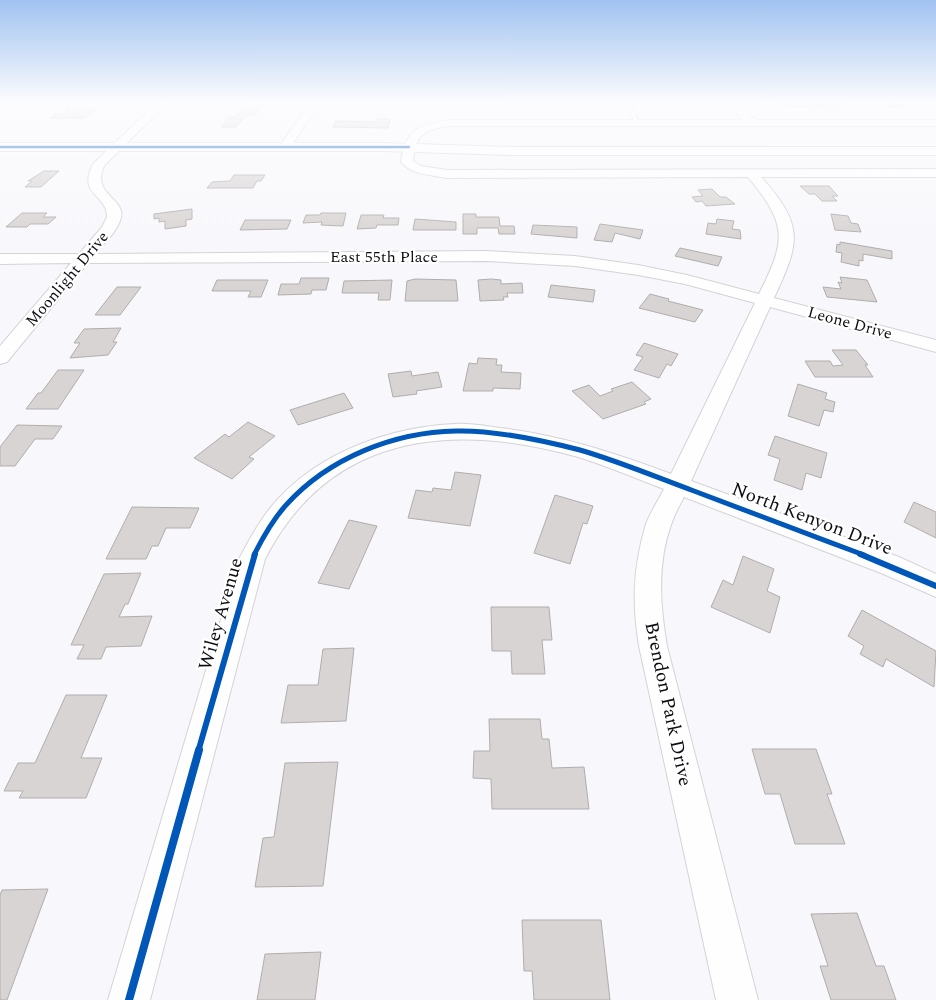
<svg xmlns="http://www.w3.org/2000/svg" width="936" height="1000" viewBox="0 0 936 1000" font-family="Spectral,serif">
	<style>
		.building { fill: #d8d4d3; stroke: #b1adad }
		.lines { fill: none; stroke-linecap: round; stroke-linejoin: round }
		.lane-casing { stroke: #d3d3d8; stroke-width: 3 }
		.street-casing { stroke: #d3d3d8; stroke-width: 2 }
		.primary-casing { stroke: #d3d3d8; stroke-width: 2 }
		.lane { fill: #fefeff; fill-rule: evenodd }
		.street { fill: #fefeff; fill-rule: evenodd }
		.primary { fill: #fefeff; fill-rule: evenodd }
		.cycleway-far3-casing { stroke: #fff; stroke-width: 4 }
		.cycleway-far2-casing { stroke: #fff; stroke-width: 8 }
		.cycleway-far1-casing { stroke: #fff; stroke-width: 9 }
		.cycleway-casing { stroke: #fff; stroke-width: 11 }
		.cycleway-far3 { stroke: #0057b8; stroke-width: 2.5 }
		.cycleway-far2 { stroke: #0057b8; stroke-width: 5 }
		.cycleway-far1 { stroke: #0057b8; stroke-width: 6 }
		.cycleway { stroke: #0057b8; stroke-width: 8 }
		.labels { text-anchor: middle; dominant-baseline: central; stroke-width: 4.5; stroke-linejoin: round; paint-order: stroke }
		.far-street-label { font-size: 16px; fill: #0c0c13; stroke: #fff }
		.street-label { font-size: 19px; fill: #0c0c13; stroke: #fff }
	</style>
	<rect width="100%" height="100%" fill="#f8f8fc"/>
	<g class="building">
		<polygon points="776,103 848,103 853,106 780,107"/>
		<polygon points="883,103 899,103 906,107 889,107"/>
		<polygon points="246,106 261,106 255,115 246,115 236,127 222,127 229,117 235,117"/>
		<polygon points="68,109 98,109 84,118 50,118 56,114 63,114"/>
		<polygon points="377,119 390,119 388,128 333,127 336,121 376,122"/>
		<polygon points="44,171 59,171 41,187 25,187 32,181 28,181"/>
		<polygon points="234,175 265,175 261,181 257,181 253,188 207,188 212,182 230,181"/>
		<polygon points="800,186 829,186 838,196 832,196 837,201 822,201 815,194 809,194"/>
		<polygon points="712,189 720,197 726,197 735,204 706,206 702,201 696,202 692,197 703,196 698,190"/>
		<polygon points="192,209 192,219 186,220 186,226 165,229 165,221 159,222 159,218 154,219 154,214"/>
		<polygon points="22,213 47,213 43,217 56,217 48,224 30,224 27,227 6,227"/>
		<polygon points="321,213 346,213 343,226 321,225 322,222 303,223 306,215 320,215"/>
		<polygon points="463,214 476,214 476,217 499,217 500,226 514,226 515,234 499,234 498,228 477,228 477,234 463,234"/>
		<polygon points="831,214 848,216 851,223 858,224 861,232 835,230"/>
		<polygon points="361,215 384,215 383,218 399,218 398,225 377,225 376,228 357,229"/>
		<polygon points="415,219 456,222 456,230 413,230"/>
		<polygon points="717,219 734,221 732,229 740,230 741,239 706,234 708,223 716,224"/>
		<polygon points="245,220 291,220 287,229 240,230"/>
		<polygon points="600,224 643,230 640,239 615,233 612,242 594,240"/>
		<polygon points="533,225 577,227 577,238 531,234"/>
		<polygon points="840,242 892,251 892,259 863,254 863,261 859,260 859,266 841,262 842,253 836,252 837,244 840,245"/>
		<polygon points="680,248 722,257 718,266 675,256"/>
		<polygon points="840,277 867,280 877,302 827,297 823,287 841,289 838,282 842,283"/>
		<polygon points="301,278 329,278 326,290 312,290 311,294 278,295 281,284 299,284"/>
		<polygon points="415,279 456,280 458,301 405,301 407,281"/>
		<polygon points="491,279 501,280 501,284 522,283 523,293 507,293 508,297 503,297 504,300 480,301 478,280"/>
		<polygon points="217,280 268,280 261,297 248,297 251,291 212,291"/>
		<polygon points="392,280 390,300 378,300 379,293 342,293 344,281"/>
		<polygon points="551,285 595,290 593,302 548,297"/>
		<polygon points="117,287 141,287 120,315 95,315"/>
		<polygon points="650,294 669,299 668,301 703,310 695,322 639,308"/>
		<polygon points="121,328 113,342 117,342 108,355 70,358 80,343 74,343 84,329"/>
		<polygon points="644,343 678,354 671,366 667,364 659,378 634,370 643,357 636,355"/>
		<polygon points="832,350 856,350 868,365 865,365 873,377 815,377 805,361 830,361 833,366 843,365"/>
		<polygon points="478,358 497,359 496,365 502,365 501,372 521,373 520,389 493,388 493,391 463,391 469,363 477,364"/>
		<polygon points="58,370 84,370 58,409 26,409 38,393 41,393"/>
		<polygon points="411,371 412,376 438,372 442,387 416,391 417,394 393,397 388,374"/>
		<polygon points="632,382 651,399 644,402 646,404 603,419 572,391 589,385 600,396 613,391 611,389"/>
		<polygon points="798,384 827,393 825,399 835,402 833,412 824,410 819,426 788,416"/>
		<polygon points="344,393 353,408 298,425 290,410"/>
		<polygon points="248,422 275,436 249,457 254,459 232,479 194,458 225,434 229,437"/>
		<polygon points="17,425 62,426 53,439 35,439 15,466 0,466 0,447"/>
		<polygon points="775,436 827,453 821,478 806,473 802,490 774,480 780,459 768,455"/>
		<polygon points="455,472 481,475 470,526 408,518 416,490 432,492 433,488 451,490"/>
		<polygon points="555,495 593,506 587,524 583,523 570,564 534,553"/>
		<polygon points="914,502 936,512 936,538 904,522"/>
		<polygon points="132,507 199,508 190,528 166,528 158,546 152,546 146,559 106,559"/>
		<polygon points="349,520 377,526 349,589 318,583"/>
		<polygon points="743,556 774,569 767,591 780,597 770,633 711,607 723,580 733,585"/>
		<polygon points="141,573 128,604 125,604 119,617 152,616 141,646 106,647 101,659 77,659 84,645 71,645 104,574"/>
		<polygon points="491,607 549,607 552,640 542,640 545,674 512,674 511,651 492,651"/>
		<polygon points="862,610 936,651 934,687 886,659 883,667 860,654 864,646 848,636"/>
		<polygon points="354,648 346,721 281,723 288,685 318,685 323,649"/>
		<polygon points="66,695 107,695 81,758 102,758 86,798 19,798 23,791 4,791 18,763 35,763"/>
		<polygon points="489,719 540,719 542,739 549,739 552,768 584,767 589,809 492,809 491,779 473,778 474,751 490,751"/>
		<polygon points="752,749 816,749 832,794 827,794 845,844 795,844 780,794 765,794"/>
		<polygon points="338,762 323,886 255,887 263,838 274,837 285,763"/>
		<polygon points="48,889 7,1000 0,1000 0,895 2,890"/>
		<polygon points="857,913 876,966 884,966 896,1000 831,1000 820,966 828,966 811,914"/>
		<polygon points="522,920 601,920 610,1000 534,1000 532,971 524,971"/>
		<polygon points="321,952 315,1000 257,1000 265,954"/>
	</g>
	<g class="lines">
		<g class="lane-casing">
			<polygon id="lane" points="626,103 630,103 640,124 635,123"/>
		</g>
		<g class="street-casing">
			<g id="street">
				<path d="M156,103H167L104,166C91,195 126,198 121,218C117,232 104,243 95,254L486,251L575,256L638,265L687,275L759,294C786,240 788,225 748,177L447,178C431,175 412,175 401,162C405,129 420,124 450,120H743L728,103H739L755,120H936V126H450C425,129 415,134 413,161L421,166L447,170L936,169V177H761C805,226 800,242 774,298L936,340V352L770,307L691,481L899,557L936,574V597L881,573L684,497C679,506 674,516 671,525C657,564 660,606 667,646L758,1000H716L639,646C632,603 633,570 645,527C649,514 658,501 664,489C635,478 607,466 578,457C453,422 330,432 265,559L150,1000H108L239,559C250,538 262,516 278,499C322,451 391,427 455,424C470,423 485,426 500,428C560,435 615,453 671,474L755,303L685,284L638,275L575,266L486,261L88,263L7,362L0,364V346L71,263L0,264V254H79L102,227L107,217C107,193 77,196 93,164Z"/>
				<polygon points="310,103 320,103 289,149 281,149 279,147"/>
			</g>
		</g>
		<g class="primary-casing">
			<polygon id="primary" points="0,143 384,143 514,147 936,147 936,155 514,155 384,151 0,151"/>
		</g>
		<use href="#lane" class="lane"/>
		<use href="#street" class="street"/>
		<use href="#primary" class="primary"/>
		<g class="cycleway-far3-casing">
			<polyline id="cycleway-far3" points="0,147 409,147"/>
		</g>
		<g class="cycleway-far2-casing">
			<path id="cycleway-far2" d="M254,555C263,537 273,519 287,504C329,458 394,432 456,431C492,430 545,441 580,450C618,461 656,477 694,491C750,512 807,534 864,555"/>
		</g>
		<g class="cycleway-far1-casing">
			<g id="cycleway-far1">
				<polyline points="860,554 936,586"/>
				<polyline points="198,752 255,554"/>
			</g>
		</g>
		<g class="cycleway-casing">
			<polyline id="cycleway" points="129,1000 199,750"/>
		</g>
		<use href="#cycleway-far3" class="cycleway-far3"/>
		<use href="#cycleway-far2" class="cycleway-far2"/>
		<use href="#cycleway-far1" class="cycleway-far1"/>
		<use href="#cycleway" class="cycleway"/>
	</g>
	<linearGradient id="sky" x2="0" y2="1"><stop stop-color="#a1c2f0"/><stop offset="0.42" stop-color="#fcfcfe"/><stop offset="1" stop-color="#fcfcfe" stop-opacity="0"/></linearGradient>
	<rect width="936" height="243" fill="url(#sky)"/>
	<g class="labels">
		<g class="far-street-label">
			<text x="384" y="257">East 55th Place</text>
			<text transform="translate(67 279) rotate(-50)">Moonlight Drive</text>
			<text transform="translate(850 323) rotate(15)">Leone Drive</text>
		</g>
		<g class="street-label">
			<text transform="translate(812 519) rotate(21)">North Kenyon Drive</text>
			<text transform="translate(221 614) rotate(-74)">Wiley Avenue</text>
			<text transform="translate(668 704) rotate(78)">Brendon Park Drive</text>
		</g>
	</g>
</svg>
